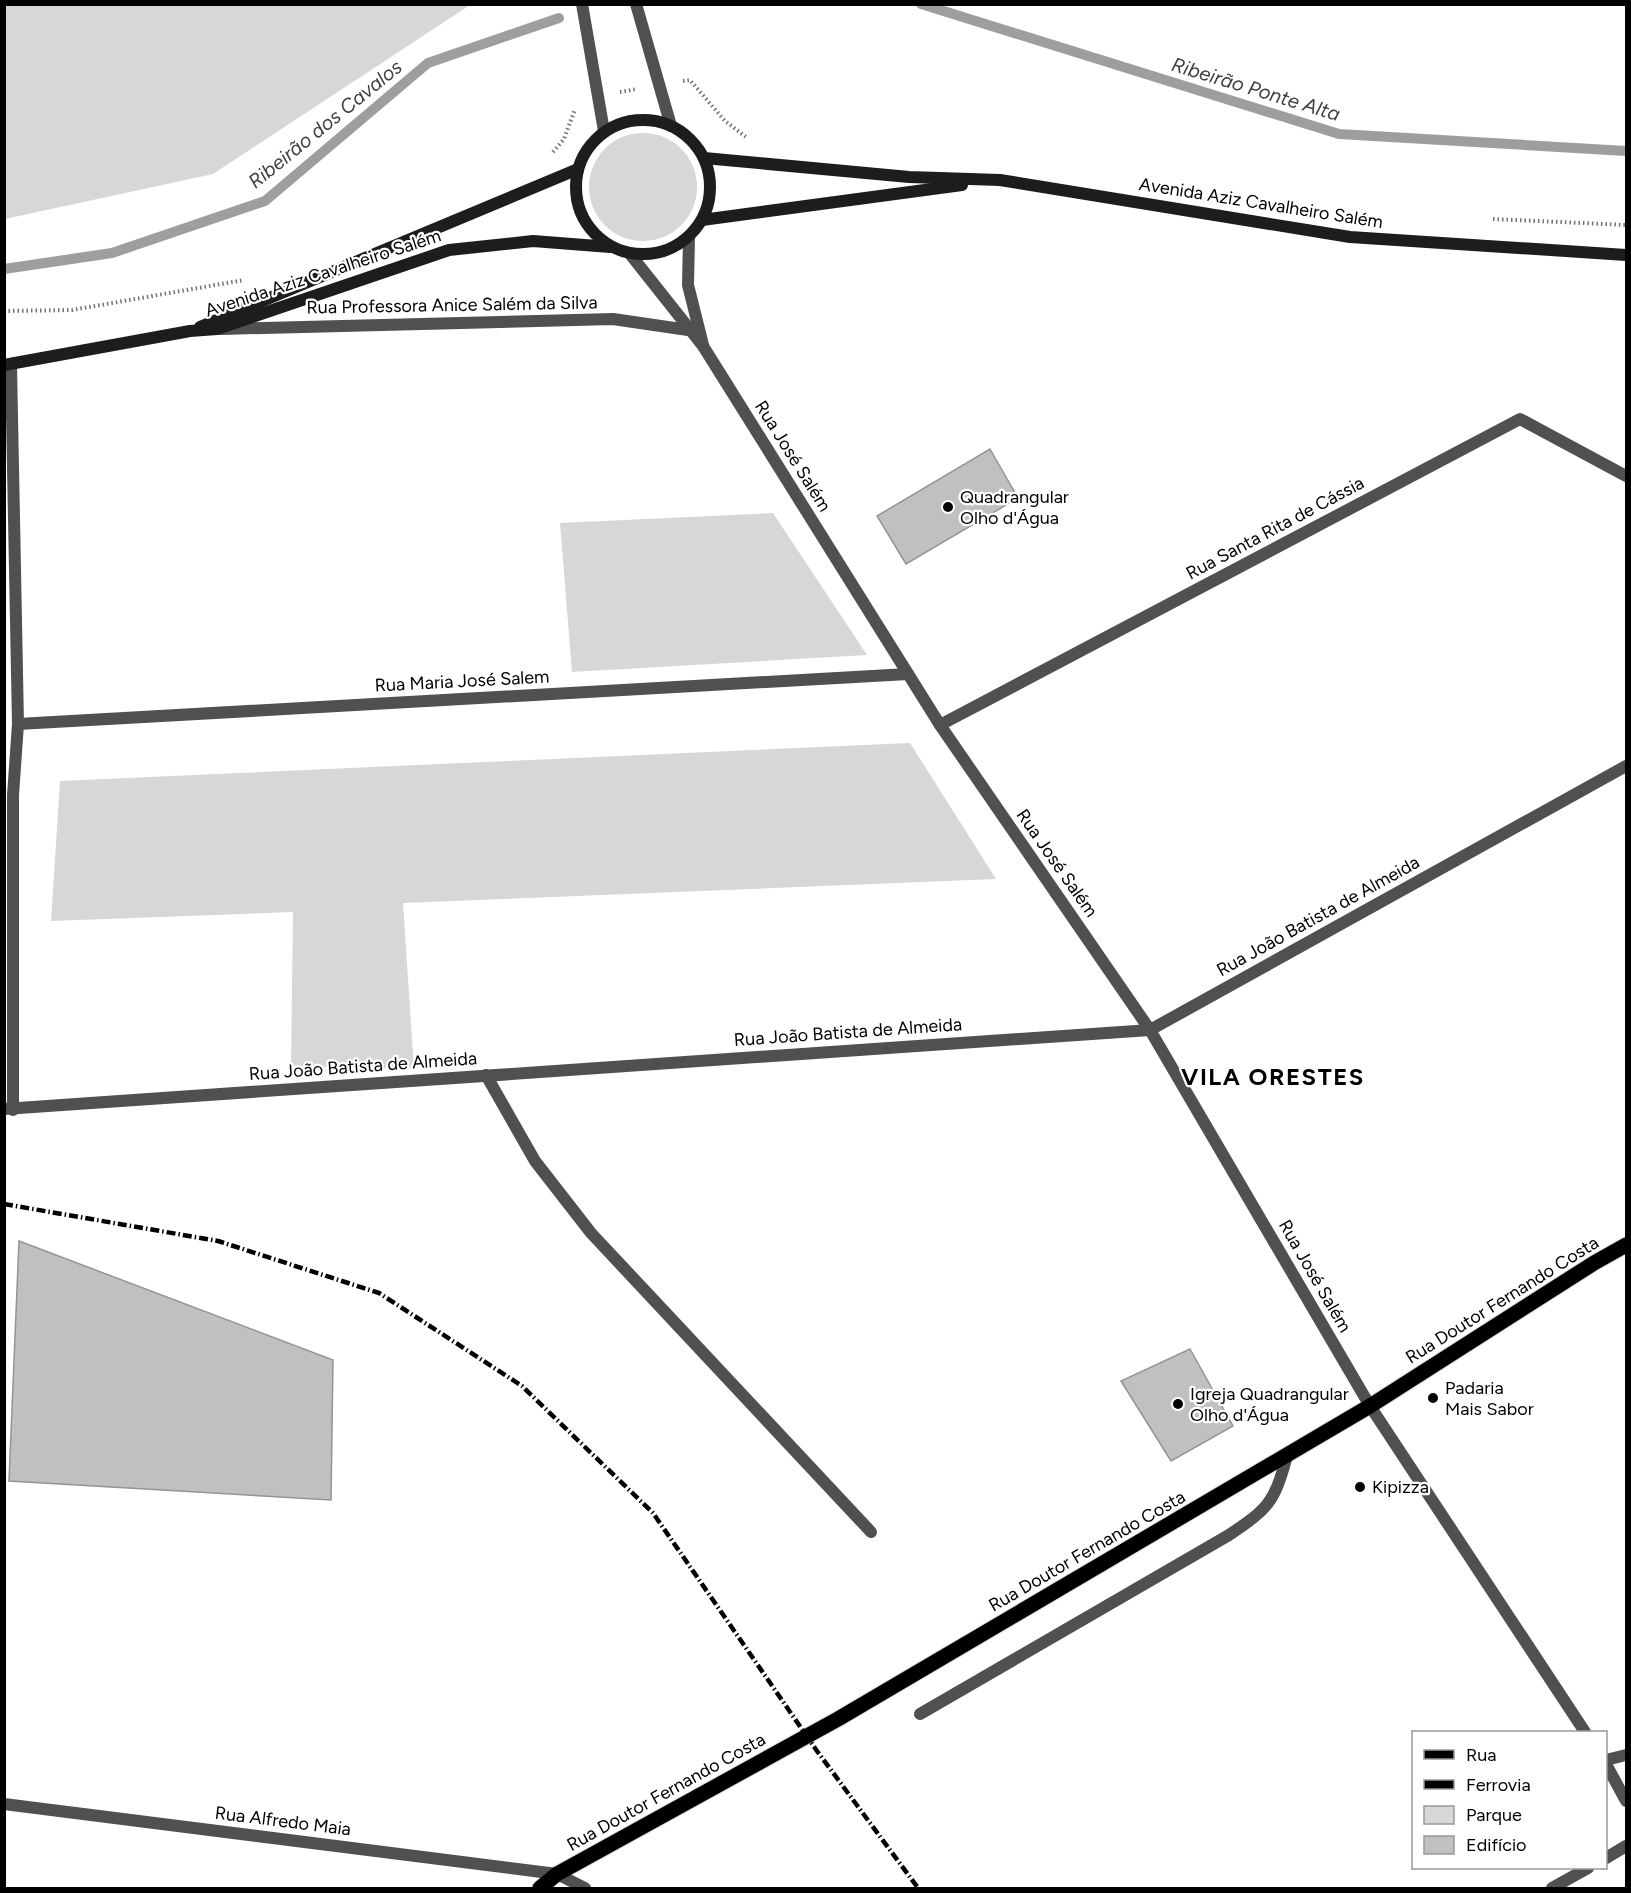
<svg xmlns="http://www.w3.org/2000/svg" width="1631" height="1893" viewBox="0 0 1631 1893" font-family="Figtree,sans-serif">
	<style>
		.green { fill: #d7d7d7 }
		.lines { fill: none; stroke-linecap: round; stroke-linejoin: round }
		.stream { stroke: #9e9e9e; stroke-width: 10 }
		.building { fill: #c0c0c0; stroke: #949494; stroke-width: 1.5 }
		.primary-casing { stroke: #dbdbdb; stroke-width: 17 }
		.path { stroke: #727272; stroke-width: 4; stroke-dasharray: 1.5 3; stroke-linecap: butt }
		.lane { stroke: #505050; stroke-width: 12 }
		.street { stroke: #505050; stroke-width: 12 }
		.secondary { stroke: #1d1d1d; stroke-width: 12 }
		.primary { stroke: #000; stroke-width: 15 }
		.rail { stroke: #000; stroke-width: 4.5; stroke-dasharray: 9 3 1.5 3; stroke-linecap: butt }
		.poi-dot { fill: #000; stroke: #fff; stroke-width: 2 }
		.labels { text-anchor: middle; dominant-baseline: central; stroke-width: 4.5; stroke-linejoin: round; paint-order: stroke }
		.street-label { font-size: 18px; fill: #000; stroke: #fff }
		.poi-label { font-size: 18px; fill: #000; stroke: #fff; text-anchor: start }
		.water-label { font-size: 20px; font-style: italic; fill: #3f3f3f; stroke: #fff }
		.district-label { font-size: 24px; font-weight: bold; letter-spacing: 1.5px; fill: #000; stroke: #fff }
	</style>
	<rect width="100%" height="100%" fill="#fff"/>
	<g class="green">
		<polygon points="4,5 5,4 470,5 213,174 5,219"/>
		<circle cx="643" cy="187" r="54"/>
		<polygon points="773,513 867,655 572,672 560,523"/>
		<polygon points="910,743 996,879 403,903 414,1069 291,1066 293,912 51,921 60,781"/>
	</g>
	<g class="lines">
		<g class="stream">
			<polyline points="921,4 1339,134 1626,151"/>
			<polyline points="4,269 112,253 265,201 428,63 559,18"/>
		</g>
	</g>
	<g class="building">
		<polygon points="990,449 1018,498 906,564 877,516"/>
		<polygon points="19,1241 333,1360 331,1500 9,1481"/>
		<polygon points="1190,1349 1233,1426 1171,1461 1121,1381"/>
	</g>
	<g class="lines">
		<g class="primary-casing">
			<polyline id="primary" points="540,1888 557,1874 838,1719 1370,1406 1594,1263 1626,1245"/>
		</g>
		<g class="path">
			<polyline points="683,81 690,80 725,121 746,137"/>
			<polyline points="620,92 637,89"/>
			<polyline points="553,152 564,139 575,109"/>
			<polyline points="1493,219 1626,225"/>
			<polyline points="4,311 72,310 244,280"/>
		</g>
		<polyline class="lane" points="486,1075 535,1161 591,1233 871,1532"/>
		<g class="street">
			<polyline points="582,4 604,131"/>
			<polyline points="636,4 671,126"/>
			<polyline points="689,237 688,285 703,345"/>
			<polyline points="630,254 703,346 940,725 1150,1030 1370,1406 1585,1732"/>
			<polyline points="221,329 613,319 688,330"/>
			<polyline points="11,365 18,724 13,795 13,1110"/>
			<polyline points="18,724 908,674"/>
			<polyline points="940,725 1520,419 1626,476"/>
			<polyline points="4,1109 1150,1030 1626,766"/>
			<path d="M920,1714L1229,1535C1269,1508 1274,1503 1287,1456"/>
			<polyline points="1606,1760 1626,1755"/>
			<polyline points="1606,1764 1626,1801"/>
			<polyline points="4,1804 557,1874 585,1888"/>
			<polyline points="1606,1858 1626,1846"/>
			<polyline points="1552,1888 1588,1868"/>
		</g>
		<g class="secondary">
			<circle cx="643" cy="187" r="67"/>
			<polyline points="704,158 909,177 1000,180 1350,237 1626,255"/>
			<polyline points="702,220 962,185"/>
			<polyline points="200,327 578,169"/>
			<polyline points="4,365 190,331 217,329 449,250 533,241 610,247"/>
		</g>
		<use href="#primary" class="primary"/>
		<polyline class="rail" points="4,1204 218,1241 379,1293 522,1386 653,1513 817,1751 918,1888"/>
	</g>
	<g class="poi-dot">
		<circle cx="948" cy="507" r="6"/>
		<circle cx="1433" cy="1398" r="6"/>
		<circle cx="1178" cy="1404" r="6"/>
		<circle cx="1360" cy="1487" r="6"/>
	</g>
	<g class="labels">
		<g class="street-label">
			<text transform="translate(1261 203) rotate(9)">Avenida Aziz Cavalheiro Salém</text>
			<text transform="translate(323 273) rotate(-18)">Avenida Aziz Cavalheiro Salém</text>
			<text transform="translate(452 305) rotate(-1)">Rua Professora Anice Salém da Silva</text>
			<text transform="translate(793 456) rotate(58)">Rua José Salém</text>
			<text transform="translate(1275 528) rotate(-28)">Rua Santa Rita de Cássia</text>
			<text transform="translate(462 681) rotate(-3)">Rua Maria José Salem</text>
			<text transform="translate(1057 863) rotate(55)">Rua José Salém</text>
			<text transform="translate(1318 916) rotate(-29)">Rua João Batista de Almeida</text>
			<text transform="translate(848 1032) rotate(-4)">Rua João Batista de Almeida</text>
			<text transform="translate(363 1066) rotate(-4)">Rua João Batista de Almeida</text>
			<text transform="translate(1315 1276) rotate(60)">Rua José Salém</text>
			<text transform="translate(1502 1300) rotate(-32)">Rua Doutor Fernando Costa</text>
			<text transform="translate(1087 1551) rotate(-30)">Rua Doutor Fernando Costa</text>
			<text transform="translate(666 1792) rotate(-29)">Rua Doutor Fernando Costa</text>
			<text transform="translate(283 1821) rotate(7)">Rua Alfredo Maia</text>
		</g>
		<g class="poi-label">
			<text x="960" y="497">Quadrangular<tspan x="960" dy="21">Olho d'Água</tspan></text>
			<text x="1445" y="1388">Padaria<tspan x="1445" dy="21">Mais Sabor</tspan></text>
			<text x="1190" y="1394">Igreja Quadrangular<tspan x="1190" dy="21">Olho d'Água</tspan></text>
			<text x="1372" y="1487">Kipizza</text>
		</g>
		<g class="water-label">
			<text transform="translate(1256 89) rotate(17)">Ribeirão Ponte Alta</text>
			<text transform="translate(325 124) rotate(-39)">Ribeirão dos Cavalos</text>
		</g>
		<g class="district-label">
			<text x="1273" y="1076">VILA ORESTES</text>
		</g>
	</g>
	<rect width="1631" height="1893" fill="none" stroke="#000000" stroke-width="12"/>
	<rect x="1412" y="1731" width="195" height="138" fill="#ffffff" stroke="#999999" stroke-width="1.5"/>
	<rect x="1424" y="1750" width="30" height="9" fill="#000000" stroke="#999999" stroke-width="1.5"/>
	<text x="1466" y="1761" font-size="18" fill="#000000">Rua</text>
	<rect x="1424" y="1780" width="30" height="9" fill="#000000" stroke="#999999" stroke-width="1.5"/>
	<text x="1466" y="1791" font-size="18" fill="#000000">Ferrovia</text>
	<rect x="1424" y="1806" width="30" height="18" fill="#d7d7d7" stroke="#999999" stroke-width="1.5"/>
	<text x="1466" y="1821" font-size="18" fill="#000000">Parque</text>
	<rect x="1424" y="1836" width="30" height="18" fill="#c0c0c0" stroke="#999999" stroke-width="1.5"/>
	<text x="1466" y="1851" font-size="18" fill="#000000">Edifício</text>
</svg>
